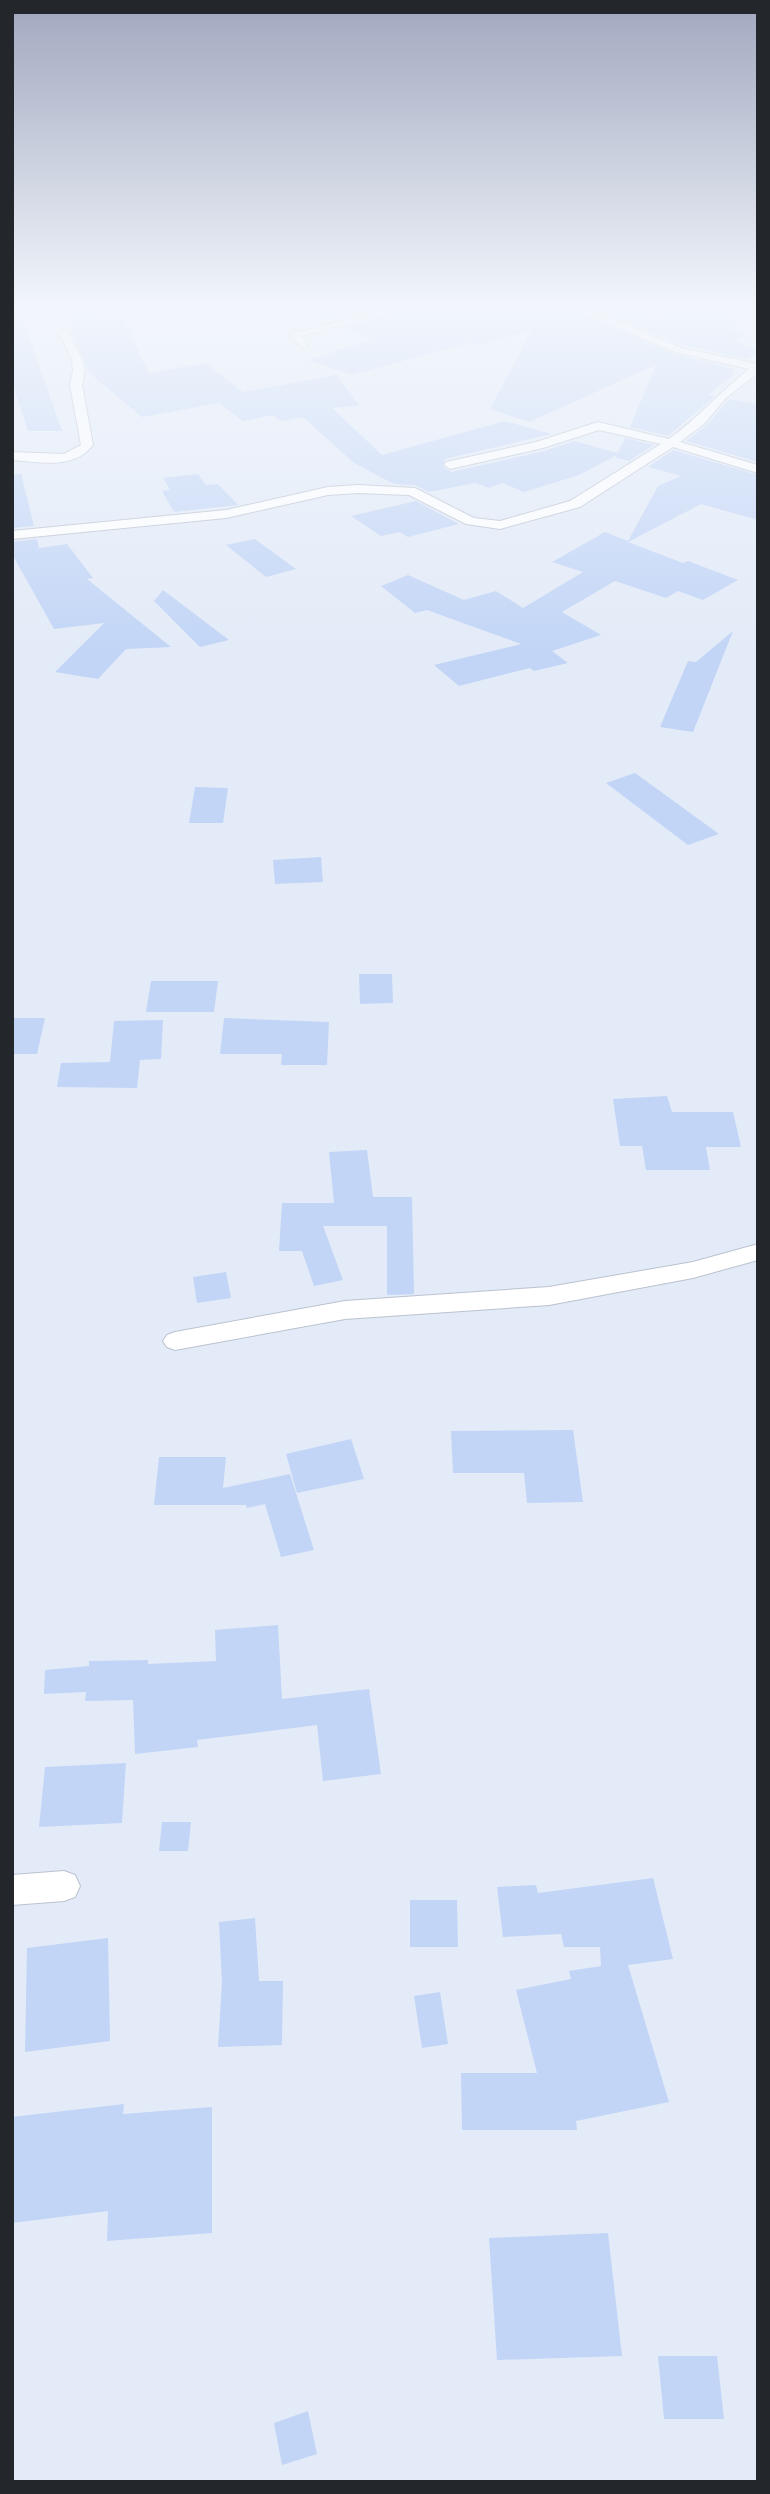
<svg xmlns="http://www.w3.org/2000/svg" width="770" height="2494" viewBox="0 0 770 2494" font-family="Lato,sans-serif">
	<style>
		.building { fill: #c2d5f6 }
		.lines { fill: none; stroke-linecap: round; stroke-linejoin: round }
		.street-casing { stroke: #bbc2cf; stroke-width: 2 }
		.street { fill: #fff; fill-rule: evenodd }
	</style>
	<rect width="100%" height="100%" fill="#e3ebf8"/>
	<g class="building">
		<polygon points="12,304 17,304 62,431 28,431 12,380"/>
		<polygon points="291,304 392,304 330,321"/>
		<polygon points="423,304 560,304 674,354 735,369 731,372 736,373 708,395 715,396 668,436 630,427 656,365 529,422 490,409 532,330 479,345 471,342 352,375 309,360 373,339 345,327"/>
		<polygon points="584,304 615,304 654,317 703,306 741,320 738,321 743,323 725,327 748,336 732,340 758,351 747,359 683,345"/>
		<polygon points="97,307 98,318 121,316 149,373 205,363 243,392 337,375 359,405 332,408 382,455 505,421 551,434 445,459 443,467 451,472 544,451 574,441 618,453 625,438 654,445 629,461 616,458 617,455 579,475 524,492 503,483 489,488 475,483 429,492 415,485 394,484 354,463 303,417 281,421 273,415 243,421 219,403 142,417 88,372 84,358 73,336 73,308"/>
		<polygon points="729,399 758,404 758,462 686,441 706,426"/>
		<polygon points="673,450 758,475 758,520 701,504 628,542 683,563 688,561 738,580 703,600 678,591 666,598 615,581 562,612 601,635 552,651 568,663 534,671 530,668 459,686 434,665 521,644 427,610 415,613 381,586 408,575 464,600 496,591 523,608 583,572 552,562 605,532 628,541 658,486 681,476 648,467"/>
		<polygon points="21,474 34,526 12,528 12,475"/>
		<polygon points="198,474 206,485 218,484 238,505 174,512 162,491 170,490 163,478"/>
		<polygon points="416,501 459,524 408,537 400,532 381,536 351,516"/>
		<polygon points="37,539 39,548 67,544 93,578 87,579 171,647 126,649 98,679 55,672 104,623 54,629 12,554 12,542"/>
		<polygon points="255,539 296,569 266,577 226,545"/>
		<polygon points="163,590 229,640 200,647 154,601"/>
		<polygon points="733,631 693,732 660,727 688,661 696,662"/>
		<polygon points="635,773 719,834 688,845 606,783"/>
		<polygon points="195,787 228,788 223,823 189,823"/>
		<polygon points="321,857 323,882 275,884 273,860"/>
		<polygon points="359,974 392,974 393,1003 360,1004"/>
		<polygon points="151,981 218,981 214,1012 146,1012"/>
		<polygon points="12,1018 45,1018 37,1054 12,1054"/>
		<polygon points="224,1018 329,1022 327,1065 281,1065 282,1054 220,1054"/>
		<polygon points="163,1020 161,1059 140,1060 137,1088 57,1087 61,1063 110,1062 114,1021"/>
		<polygon points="667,1096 672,1112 733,1112 741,1147 706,1147 710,1170 646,1170 642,1146 620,1146 613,1099"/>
		<polygon points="367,1150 373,1197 412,1197 414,1294 387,1295 387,1226 323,1226 343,1280 314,1286 302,1251 279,1251 282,1203 334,1203 329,1152"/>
		<polygon points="226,1272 231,1298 197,1303 193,1277"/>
		<polygon points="573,1430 583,1502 527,1503 524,1473 453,1473 451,1431"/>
		<polygon points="351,1439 364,1479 297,1493 286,1454"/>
		<polygon points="159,1457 226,1457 223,1488 290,1474 314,1550 281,1557 265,1504 247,1508 246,1505 154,1505"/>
		<polygon points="278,1625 282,1699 369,1689 381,1774 323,1781 317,1725 197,1740 198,1747 135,1754 133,1700 85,1701 86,1692 44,1694 45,1670 89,1666 89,1661 148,1660 148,1664 216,1661 215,1630"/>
		<polygon points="126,1763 122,1823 39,1827 45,1767"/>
		<polygon points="162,1822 191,1822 188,1851 159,1851"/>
		<polygon points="653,1878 673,1959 628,1965 669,2102 576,2121 577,2130 462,2130 461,2073 537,2073 516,1990 571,1979 569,1971 601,1966 600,1947 564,1947 561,1934 503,1937 497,1887 536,1885 538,1893"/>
		<polygon points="410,1900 457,1900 458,1947 410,1947"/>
		<polygon points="255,1918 259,1981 283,1981 282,2045 218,2047 222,1983 219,1922"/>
		<polygon points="108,1938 110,2041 25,2052 27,1948"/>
		<polygon points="440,1992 448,2044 422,2048 414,1996"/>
		<polygon points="124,2104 123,2114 212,2107 212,2233 107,2241 108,2211 12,2223 12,2117"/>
		<polygon points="608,2233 622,2356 497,2360 489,2238"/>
		<polygon points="658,2356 717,2356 724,2419 664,2419"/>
		<polygon points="308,2411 317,2454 282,2465 274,2423"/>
	</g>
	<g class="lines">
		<g class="street-casing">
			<g id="street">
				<polygon points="403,304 421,304 301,336 308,345 303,348 289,335"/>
				<path d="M562,304H577L682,348L758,364V373L726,398L704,424L680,442L758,465V473L673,447L580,507L500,529L466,524L409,495L358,493L328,495L226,518L12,539V531L226,510L328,487L358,485L415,488L474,518L500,521L570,501L661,444L599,430L543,448L450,469L444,465L446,462L536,442L598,422L669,439C698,418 720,392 749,369L675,352Z"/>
				<path d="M64,330L69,333L82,359L85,371L82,385L93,445C74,470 39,462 12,460V452L64,454L81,445L70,385L73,371L72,359L59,333Z"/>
				<polygon points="758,1244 758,1260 693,1278 549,1305 345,1319 175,1350 167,1347 163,1341 167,1335 175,1332 345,1301 549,1287 693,1262"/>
				<polygon points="64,1871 75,1875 80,1886 75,1897 64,1901 12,1905 12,1875"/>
			</g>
		</g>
		<use href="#street" class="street"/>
	</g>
	<linearGradient id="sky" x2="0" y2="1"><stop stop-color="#a1a8bf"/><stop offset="0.47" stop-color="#f2f6fc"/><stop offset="1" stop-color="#f2f6fc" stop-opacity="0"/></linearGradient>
	<rect width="770" height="653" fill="url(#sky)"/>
	<rect width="770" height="2494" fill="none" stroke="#23262a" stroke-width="28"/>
</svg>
